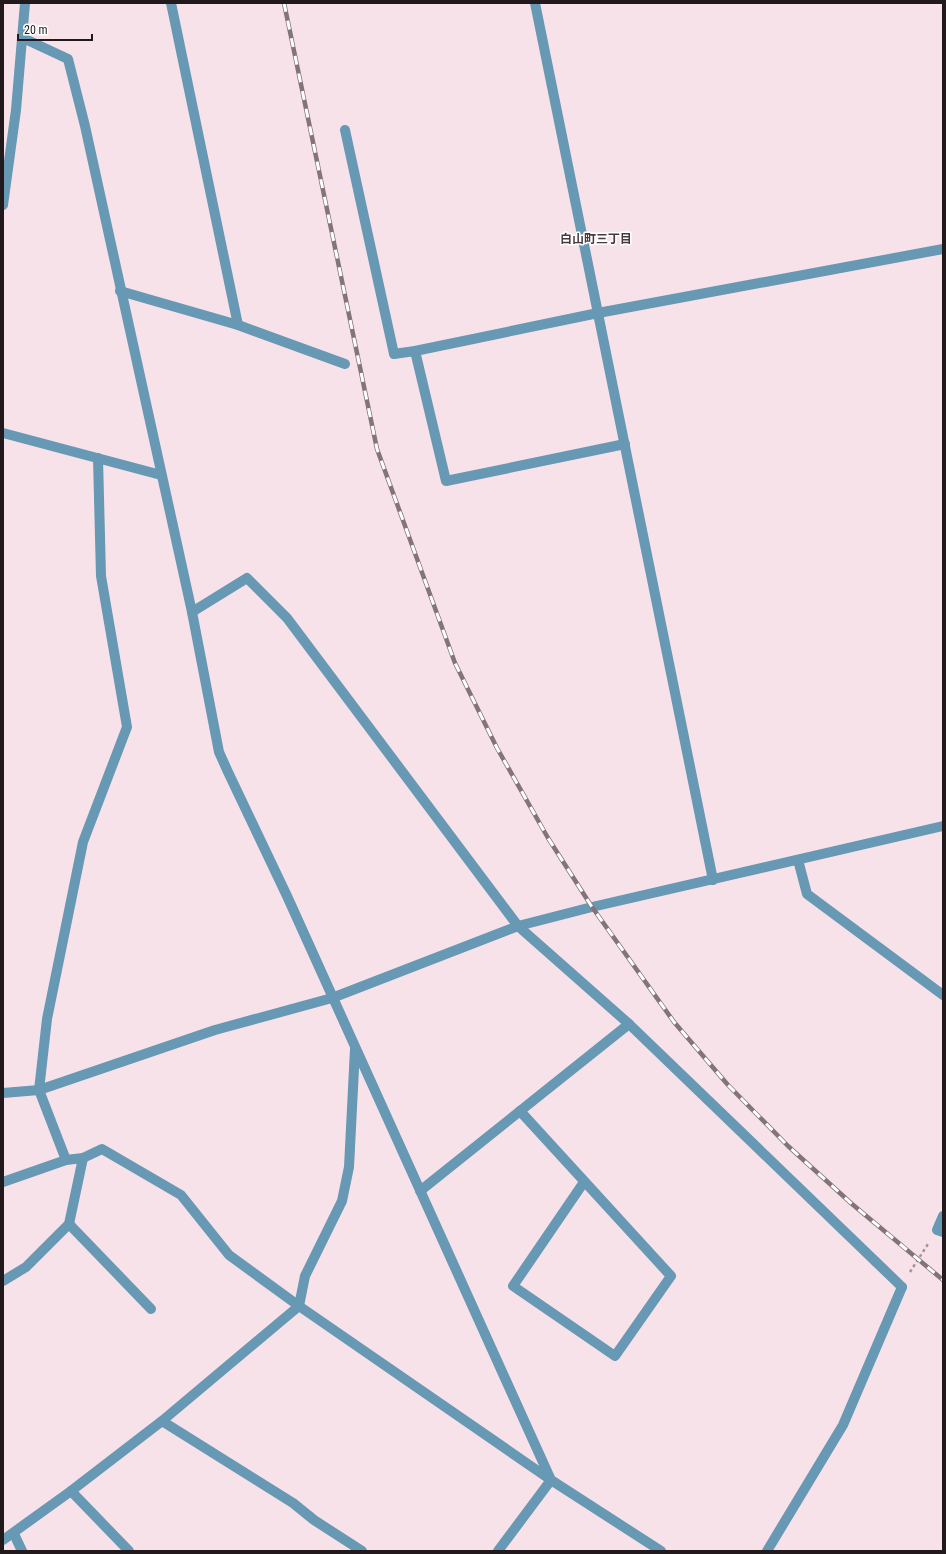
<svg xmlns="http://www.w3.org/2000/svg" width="946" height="1554" viewBox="0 0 946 1554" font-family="'Roboto Condensed','Noto Sans JP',sans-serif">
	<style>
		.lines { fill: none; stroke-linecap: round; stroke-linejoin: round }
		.path { stroke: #a49499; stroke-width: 2.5; stroke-dasharray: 3 3; stroke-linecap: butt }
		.service { stroke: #6798b4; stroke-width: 10 }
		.minor { stroke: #6798b4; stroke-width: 10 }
		.tertiary { stroke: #6798b4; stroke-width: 10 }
		.rail-casing { stroke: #827478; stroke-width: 4.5 }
		.rail { stroke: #fff; stroke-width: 3; stroke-dasharray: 9; stroke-linecap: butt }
		.labels { text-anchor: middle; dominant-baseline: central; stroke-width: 3; stroke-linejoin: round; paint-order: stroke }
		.neighbourhood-label { font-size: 12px; font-weight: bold; fill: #49383d; stroke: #fff }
	</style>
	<rect width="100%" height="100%" fill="#f8e2e9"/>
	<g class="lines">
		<polyline class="path" points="910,1272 928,1244"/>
		<g class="service">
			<polyline points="69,1224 151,1309"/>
			<polyline points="162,1421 293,1503 314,1520 362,1551"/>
			<polyline points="71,1491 129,1551"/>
			<polyline points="14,1534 22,1551"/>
			<polyline points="767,1551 843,1425 902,1287"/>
		</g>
		<g class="minor">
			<polyline points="171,3 238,325"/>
			<polyline points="535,3 713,880"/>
			<polyline points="345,130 394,354 415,351 598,313 943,249"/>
			<polyline points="120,291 238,325 345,364"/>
			<polyline points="415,351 446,481 625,444"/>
			<polyline points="98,458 101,576 127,727 83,842 47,1019 39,1090 66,1160 83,1158 102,1149 181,1195 229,1255 299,1306 551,1480 498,1551"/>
			<polyline points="192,612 247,578 287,618 518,926 629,1024 902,1287"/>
			<polyline points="798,860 807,894 943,995"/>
			<polyline points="3,1093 39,1090 215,1030 332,998 518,926"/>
			<polyline points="520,1111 671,1276 615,1356 513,1286 584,1182"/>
			<polyline points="3,1182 66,1160"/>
			<polyline points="420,1191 629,1024"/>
			<polyline points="943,1216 937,1230 943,1232"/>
			<polyline points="3,1281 26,1267 69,1224 83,1158"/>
			<polyline points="3,1540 71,1491 162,1421 299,1306 305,1276 342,1201 349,1167 355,1049"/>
		</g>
		<g class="tertiary">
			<polyline points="23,38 68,59 85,126 192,612 219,752 228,772 287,896 551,1480 661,1551"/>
			<polyline points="3,205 16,110 25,3"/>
			<polyline points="3,433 161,475"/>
			<polyline points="518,926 592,907 943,826"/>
		</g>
		<g class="rail-casing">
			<polyline id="rail" points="284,3 377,449 455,663 497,748 548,838 592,907 674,1022 728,1085 788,1146 852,1204 943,1280"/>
		</g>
		<use href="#rail" class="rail"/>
	</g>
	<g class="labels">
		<g class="neighbourhood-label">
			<text x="596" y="239">白山町三丁目</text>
		</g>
	</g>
	<rect width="946" height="1554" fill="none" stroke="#21191b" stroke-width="8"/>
	<path d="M18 34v6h74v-6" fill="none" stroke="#21191b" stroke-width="2"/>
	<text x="24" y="34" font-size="12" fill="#21191b" stroke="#ffffff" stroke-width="3" paint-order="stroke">20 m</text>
</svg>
